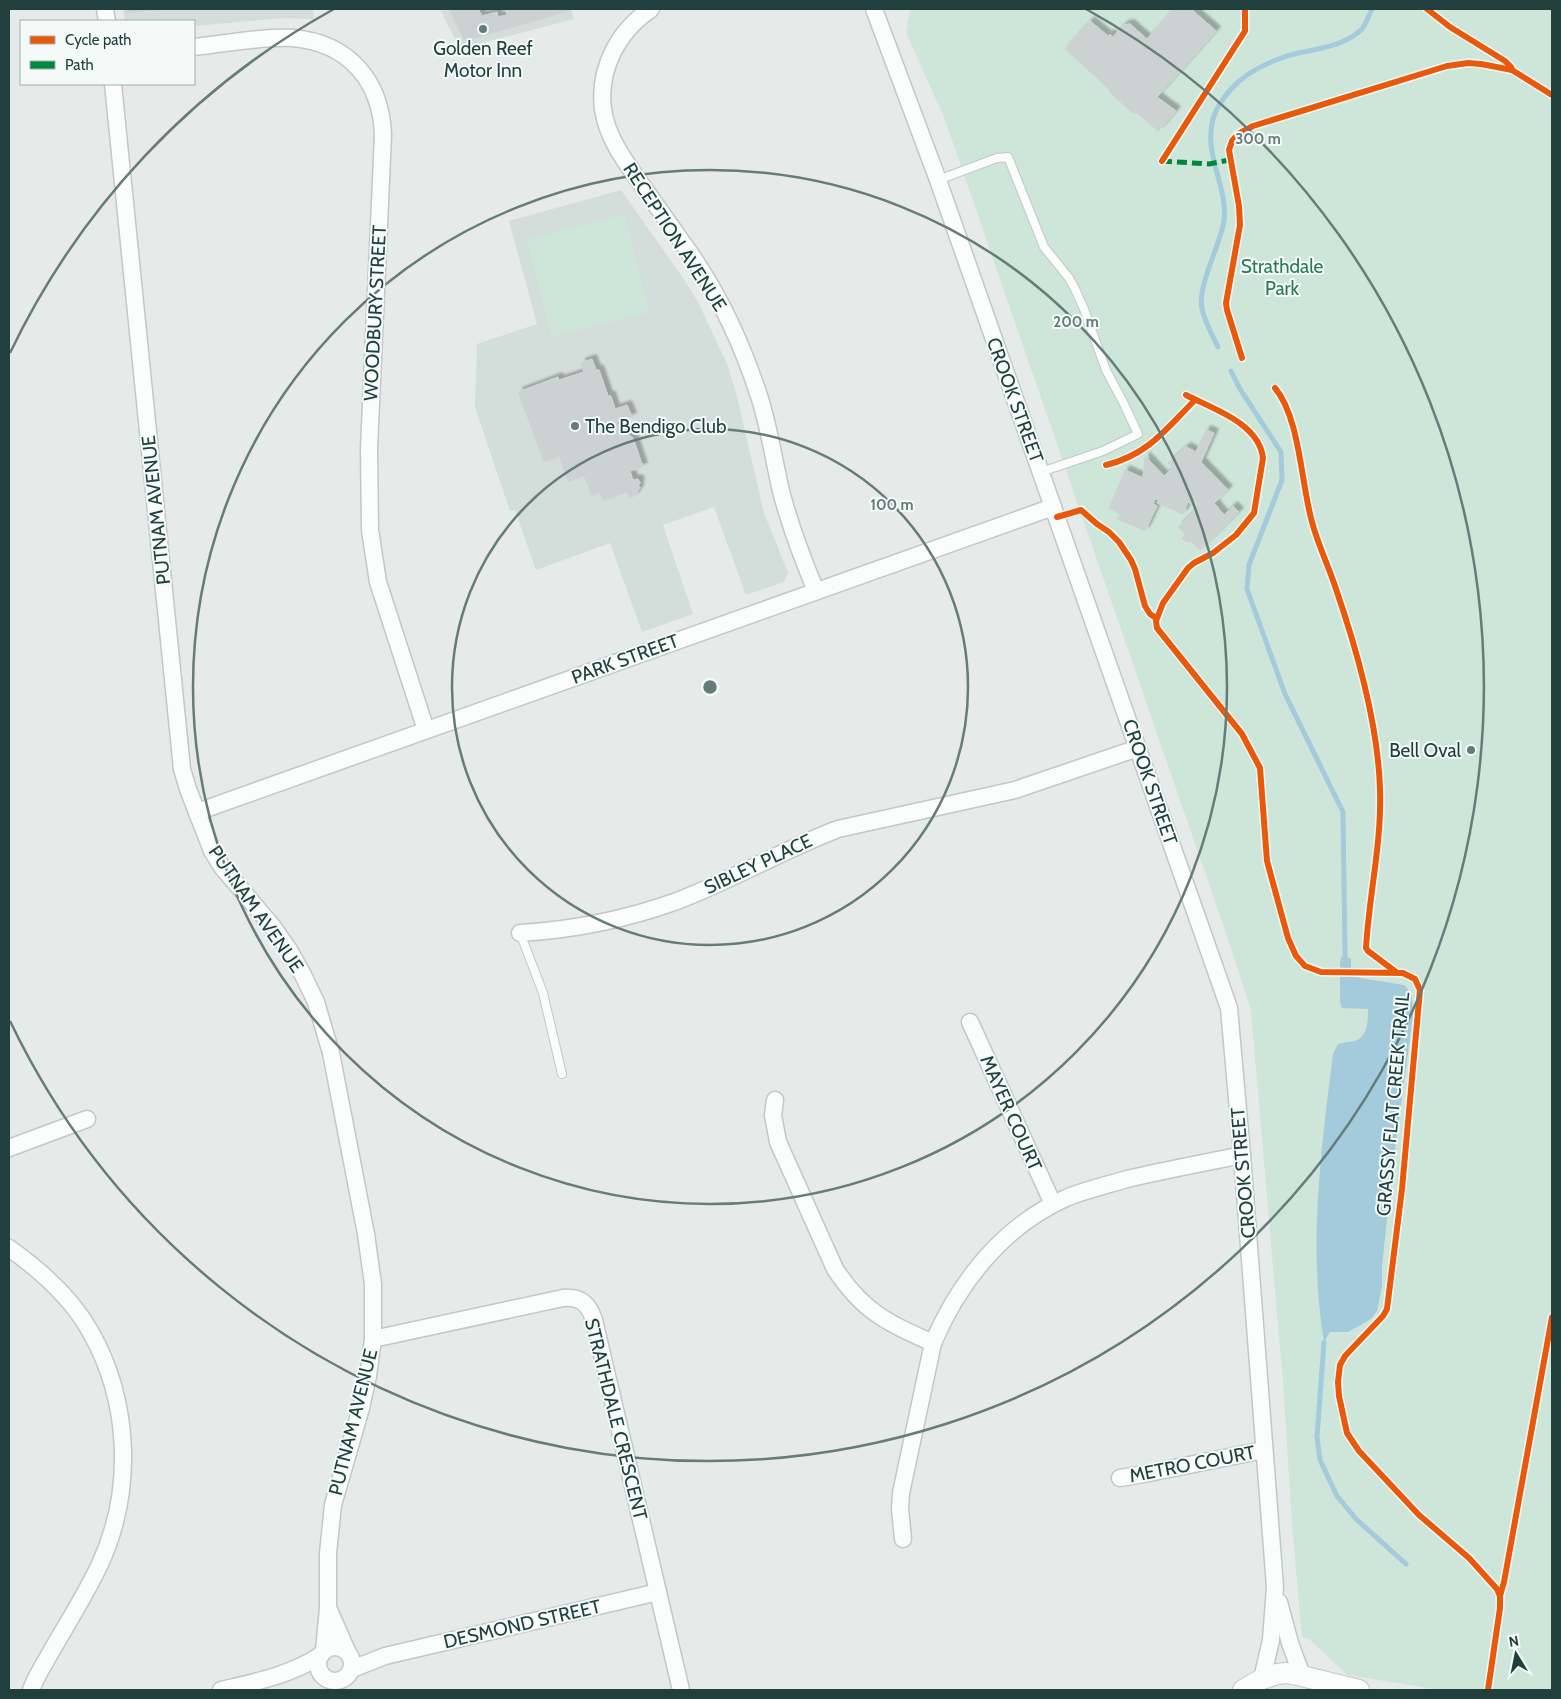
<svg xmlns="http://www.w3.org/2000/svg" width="1561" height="1699" viewBox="0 0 1561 1699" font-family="Cabin,sans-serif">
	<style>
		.built { fill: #d3ddda }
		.green { fill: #cee5d9 }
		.water { fill: #a4cbdc }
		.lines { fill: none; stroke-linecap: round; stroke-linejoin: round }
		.stream { stroke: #a4cbdc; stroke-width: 5 }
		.building { fill: #ccd2d1; stroke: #ced4d3; filter: url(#shadow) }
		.service-casing { stroke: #c3c8c7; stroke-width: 10 }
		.minor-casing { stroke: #c3c8c7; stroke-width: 19 }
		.tertiary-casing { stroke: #c3c8c7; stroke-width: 22 }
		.service { stroke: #fbfcfc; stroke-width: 8 }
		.minor { stroke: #fbfcfc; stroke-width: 16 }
		.tertiary { stroke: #fbfcfc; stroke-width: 20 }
		.quiet { stroke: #00873e; stroke-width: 5; stroke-dasharray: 10 5; stroke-linecap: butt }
		.cycleway-casing { stroke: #f4faf8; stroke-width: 9 }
		.cycleway { stroke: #e8590c; stroke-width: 6 }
		.ring { fill: none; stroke: #667c7a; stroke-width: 2.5 }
		.poi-dot { fill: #667c7a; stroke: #f4faf8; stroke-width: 2 }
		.labels { text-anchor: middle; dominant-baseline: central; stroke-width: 4; stroke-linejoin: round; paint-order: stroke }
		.poi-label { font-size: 19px; fill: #21403d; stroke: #f4faf8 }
		.street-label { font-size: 19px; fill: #21403d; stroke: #f4faf8 }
		.park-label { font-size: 19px; fill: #297a55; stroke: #f4faf8 }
		.centre { fill: #667c7a; stroke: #f4faf8; stroke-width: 2.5 }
		.ring-label { font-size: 15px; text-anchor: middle; font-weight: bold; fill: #667c7a; stroke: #f4faf8; stroke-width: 4; stroke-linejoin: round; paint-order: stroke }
	</style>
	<defs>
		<filter id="shadow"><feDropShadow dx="4.5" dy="-4.5" stdDeviation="1" flood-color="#0004"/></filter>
	</defs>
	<rect width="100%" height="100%" fill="#e6ebea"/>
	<g class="built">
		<polygon points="123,9 313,9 314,19 283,18 194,26 194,21 125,21"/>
		<polygon points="440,9 571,9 574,19 460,49"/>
		<polygon points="621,190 683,278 698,302 727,364 736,392 764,513 788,573 784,582 746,595 714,507 663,525 693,614 642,632 610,543 536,570 515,510 510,511 475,407 477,344 537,324 509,221"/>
	</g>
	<g class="green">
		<polygon points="910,9 1552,9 1552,1690 1441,1690 1347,1675 1308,1638 1302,1638 1292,1525 1283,1383 1251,1011 1231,948 944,117 906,33"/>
		<polygon points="625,214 650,312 552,337 527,239"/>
	</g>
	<path class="water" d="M1345,955L1351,959V974L1354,977L1404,985C1413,994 1413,1002 1413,1015L1392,1172L1382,1266V1286L1377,1311L1371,1319L1348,1332H1330L1324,1342C1308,1246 1321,1150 1333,1054L1338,1044C1344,1042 1348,1043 1354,1041C1368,1038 1368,1020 1368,1009L1342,1008L1340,1002V963L1341,957Z"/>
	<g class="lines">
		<g class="stream">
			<path d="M1218,347C1212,335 1205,322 1202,309C1197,286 1220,246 1224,221C1228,188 1205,157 1212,124C1214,110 1223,98 1232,88C1247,72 1266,63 1287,56C1312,49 1343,48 1362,29C1366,24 1369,15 1372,9"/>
			<polyline points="1231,371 1240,389 1281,452 1282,480 1249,565 1247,589 1285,694 1343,812 1345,955"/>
			<polyline points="1324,1342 1317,1437 1320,1460 1337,1496 1356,1519 1406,1564"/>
		</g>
	</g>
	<g class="building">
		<polygon points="126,9 163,9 126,13"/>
		<polygon points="449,9 478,9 482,16 497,12 498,17 507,15 506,9 564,9 565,12 465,41"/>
		<polygon points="1174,9 1191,9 1216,31 1157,97 1176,111 1158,131 1136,112 1134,114 1109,92 1110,90 1065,49 1090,21 1108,36 1110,34 1113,37 1124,25 1130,24 1147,39"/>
		<polygon points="592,359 596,370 599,370 608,396 611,396 615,409 627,405 632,417 617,422 621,433 627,431 629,436 631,436 632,438 633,438 643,467 630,471 633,480 638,479 640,483 638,486 640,487 636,494 635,494 635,496 629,498 627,492 603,501 600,492 592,496 584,476 568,482 559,456 544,462 518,392 558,377 559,380 584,372 581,363"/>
		<polygon points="1206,430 1214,433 1201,462 1228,490 1214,503 1224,515 1233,506 1239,512 1200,550 1191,541 1190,543 1182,539 1185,534 1178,527 1200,506 1194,500 1193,504 1188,502 1183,514 1157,503 1159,500 1155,499 1153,504 1157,506 1145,531 1117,519 1120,514 1109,508 1125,470 1143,478 1145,456 1164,476 1173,468 1168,463 1186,447 1196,452"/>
	</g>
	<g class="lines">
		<g class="service-casing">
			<g id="service">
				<polyline points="938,180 997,158 1008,157 1044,247 1069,278 1075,289 1084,309 1106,370 1124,404 1138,434 1103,451 1041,472"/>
				<polyline points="520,933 543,993 562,1074"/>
			</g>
		</g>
		<g class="minor-casing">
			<g id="minor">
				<polyline points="105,9 107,21"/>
				<path d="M651,9C618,31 598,69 603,109C607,139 627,164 644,188C660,211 676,233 692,256C722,300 744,349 760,399C770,430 774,463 782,495C791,528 803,560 816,591"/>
				<polyline points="874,9 938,180 1229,1008 1242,1155 1275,1587 1271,1640 1262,1679"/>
				<path d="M194,47C225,44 263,36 293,38C349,43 381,81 383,135L369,448L370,530L378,582L426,730"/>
				<polyline points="113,84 182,769 188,789 212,851 222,867 273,927 289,950 303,975 316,1002 331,1053 366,1234 373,1284 373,1339 368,1376 361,1408 333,1505 328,1553 328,1608 324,1651"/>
				<polyline points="197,812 1053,507"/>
				<path d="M520,933C572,930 627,919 677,901C732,880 783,850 838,829L1015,790L1138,748"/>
				<polyline points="970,1022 1053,1204"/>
				<path d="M775,1100L773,1115L778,1142L835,1269C863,1312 888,1323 933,1343"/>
				<polyline points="9,1148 87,1119"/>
				<path d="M9,1248C40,1270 71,1297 90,1331C130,1401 134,1490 100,1564C86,1594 68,1622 52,1650C45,1663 36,1676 31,1690"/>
				<path d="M373,1339L563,1298C580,1296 589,1304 594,1320L681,1690"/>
				<polyline points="1120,1478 1144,1474 1264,1450"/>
				<path d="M903,1539L900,1509L901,1493L933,1343C959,1282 1003,1226 1066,1198C1085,1190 1107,1185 1127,1179C1165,1170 1204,1163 1242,1155"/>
				<polyline points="1279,1602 1290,1643 1302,1676"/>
				<polyline points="329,1610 347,1651"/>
				<circle cx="335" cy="1664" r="17"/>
				<polyline points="352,1669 385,1656 658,1592"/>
				<path d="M221,1690C256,1682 291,1675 321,1655"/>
			</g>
		</g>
		<g class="tertiary-casing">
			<polyline id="tertiary" points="1243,1690 1262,1679 1277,1674 1286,1673 1302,1676 1359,1690"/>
		</g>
		<use href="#service" class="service"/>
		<use href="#minor" class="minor"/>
		<use href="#tertiary" class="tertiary"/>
		<polyline class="quiet" points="1162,161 1209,164 1229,160"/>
		<g class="cycleway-casing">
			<g id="cycleway">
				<polyline points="1427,9 1450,27 1505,61 1511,67 1512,70"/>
				<polyline points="1162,161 1245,31 1245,9"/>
				<polyline points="1242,358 1227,310 1226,303 1240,225 1239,206 1229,150 1232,141 1238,134 1253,126 1447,66 1468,63 1481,64 1512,70 1552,95"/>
				<path d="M1275,388C1300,418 1301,483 1312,522C1318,545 1329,567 1336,589C1357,650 1378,725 1380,789C1382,842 1369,895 1366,948L1368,951L1396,972"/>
				<path d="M1186,395C1213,409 1259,423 1263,458L1254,513L1236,535L1213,553L1194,563L1188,568L1163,603L1156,621L1157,628L1242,734L1260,768L1267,861L1288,938L1296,956L1305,966L1321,972L1403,973L1415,979L1420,990L1402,1189L1387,1309L1383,1316L1345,1356L1340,1365L1338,1382L1339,1396L1347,1433L1359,1451L1419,1515L1469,1558L1497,1589L1500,1596V1608L1488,1690"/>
				<path d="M1106,465C1148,455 1166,429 1195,400"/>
				<polyline points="1057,517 1081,510 1097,524 1109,532 1119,542 1131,560 1135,569 1145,606 1150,614 1156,618"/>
				<polyline points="1500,1596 1504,1582 1552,1317"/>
			</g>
		</g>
		<use href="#cycleway" class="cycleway"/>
	</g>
	<g class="ring">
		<circle cx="710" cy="687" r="258"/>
		<circle cx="710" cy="687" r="517"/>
		<path d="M10 353A775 775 0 0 1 334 9M1086 9A775 775 0 1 1 10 1021"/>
	</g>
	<g class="poi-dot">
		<circle cx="483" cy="29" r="5"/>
		<circle cx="575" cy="426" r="5"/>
		<circle cx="1471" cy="750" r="5"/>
	</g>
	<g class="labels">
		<g class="poi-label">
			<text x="483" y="48">Golden Reef<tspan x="483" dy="22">Motor Inn</tspan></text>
			<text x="585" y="426" text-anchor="start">The Bendigo Club</text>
			<text x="1461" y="750" text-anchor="end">Bell Oval</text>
		</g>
		<g class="street-label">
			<text transform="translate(675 237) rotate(57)">RECEPTION AVENUE</text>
			<text transform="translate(375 313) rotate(-87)">WOODBURY STREET</text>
			<text transform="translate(1015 400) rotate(70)">CROOK STREET</text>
			<text transform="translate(156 510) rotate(-96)">PUTNAM AVENUE</text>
			<text transform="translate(625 659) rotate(-20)">PARK STREET</text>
			<text transform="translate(1150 782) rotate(71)">CROOK STREET</text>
			<text transform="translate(758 864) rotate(-25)">SIBLEY PLACE</text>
			<text transform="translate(256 909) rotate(55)">PUTNAM AVENUE</text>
			<text transform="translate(1393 1104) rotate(-85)">GRASSY FLAT CREEK TRAIL</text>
			<text transform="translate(1011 1113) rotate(66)">MAYER COURT</text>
			<text transform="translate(1243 1173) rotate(-95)">CROOK STREET</text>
			<text transform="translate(616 1419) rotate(76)">STRATHDALE CRESCENT</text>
			<text transform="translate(353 1422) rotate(-76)">PUTNAM AVENUE</text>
			<text transform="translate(1192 1464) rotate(-11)">METRO COURT</text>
			<text transform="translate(522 1624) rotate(-13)">DESMOND STREET</text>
		</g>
		<g class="park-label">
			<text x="1282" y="266">Strathdale<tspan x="1282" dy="22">Park</tspan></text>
		</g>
	</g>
	<circle cx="710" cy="687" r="8" class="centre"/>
	<g class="ring-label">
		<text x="1258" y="144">300 m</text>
		<text x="1076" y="327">200 m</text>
		<text x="892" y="510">100 m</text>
	</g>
	<rect width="1561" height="1699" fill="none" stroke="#21403d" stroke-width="20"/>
	<rect x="20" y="20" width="175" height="65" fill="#f4faf8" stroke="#a0b0ad"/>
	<rect x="30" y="36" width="25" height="8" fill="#e8590c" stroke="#a0b0ad"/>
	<text x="65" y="45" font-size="15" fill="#21403d">Cycle path</text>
	<rect x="30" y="61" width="25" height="8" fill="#00873e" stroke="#a0b0ad"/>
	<text x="65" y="70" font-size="15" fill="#21403d">Path</text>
	<g transform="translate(1516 1654) rotate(350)" stroke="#f4faf8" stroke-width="4" paint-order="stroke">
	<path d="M0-4L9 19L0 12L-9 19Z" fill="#21403d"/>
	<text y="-8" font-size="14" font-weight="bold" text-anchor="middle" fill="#21403d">N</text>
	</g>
</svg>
